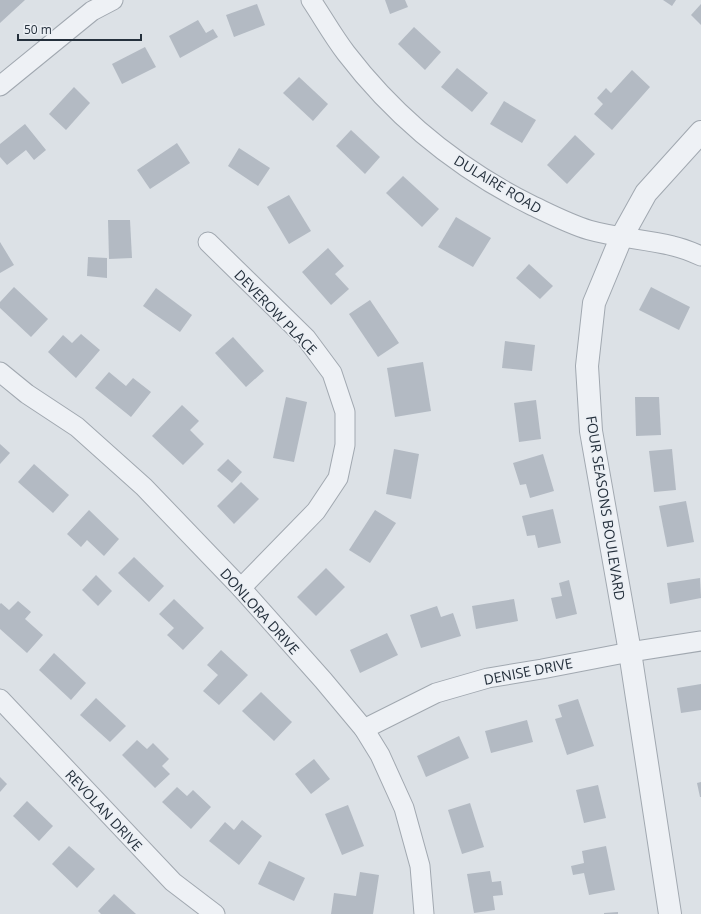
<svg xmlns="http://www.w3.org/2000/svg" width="701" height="914" viewBox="0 0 701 914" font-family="'Open Sans',sans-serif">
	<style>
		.building { fill: #b3bac3 }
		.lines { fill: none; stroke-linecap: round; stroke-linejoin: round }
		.minor-casing { stroke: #a1a8b0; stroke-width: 21 }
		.tertiary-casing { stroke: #a1a8b0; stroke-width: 24 }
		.minor { stroke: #eef1f5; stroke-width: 19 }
		.tertiary { stroke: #eef1f5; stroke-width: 22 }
		.labels { text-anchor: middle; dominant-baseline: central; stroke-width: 3; stroke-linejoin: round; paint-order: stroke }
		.street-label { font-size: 14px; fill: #25303c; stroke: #ebeff4 }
	</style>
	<rect width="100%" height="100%" fill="#dce1e6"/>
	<g class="building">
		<polygon points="0,0 25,0 0,23"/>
		<polygon points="385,0 405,0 408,7 390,14"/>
		<polygon points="663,0 676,0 672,6"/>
		<polygon points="257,4 265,25 234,37 226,15"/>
		<polygon points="701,4 701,25 691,15"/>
		<polygon points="198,20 206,33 213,29 218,37 180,58 169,36"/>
		<polygon points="414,27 441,52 425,70 398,44"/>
		<polygon points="145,47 156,67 122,84 112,64"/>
		<polygon points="457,68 488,93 472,112 441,87"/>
		<polygon points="632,70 650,87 612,130 594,114 603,104 597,98 606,88 611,93"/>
		<polygon points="299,77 328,104 313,121 283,93"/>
		<polygon points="74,87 90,103 66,130 49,114"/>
		<polygon points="504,101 536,120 522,143 490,124"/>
		<polygon points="25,124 46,150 34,160 26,150 7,165 0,157 0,144"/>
		<polygon points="351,130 380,157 365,174 336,146"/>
		<polygon points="575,135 595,154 567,184 547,165"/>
		<polygon points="177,143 190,163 150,189 137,170"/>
		<polygon points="239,148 270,168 258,186 228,166"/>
		<polygon points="403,176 439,209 422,227 386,193"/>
		<polygon points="289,195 311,231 289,244 267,207"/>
		<polygon points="456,217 491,238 473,267 438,247"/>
		<polygon points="108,220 130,220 132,258 109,259"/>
		<polygon points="0,242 14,265 0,273"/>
		<polygon points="328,248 344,266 335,274 349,289 331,305 302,272"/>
		<polygon points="88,257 107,258 107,278 87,276"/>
		<polygon points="529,264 553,286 540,299 516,278"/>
		<polygon points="14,287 48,319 31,337 0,308 0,302"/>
		<polygon points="651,287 690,307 679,330 639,310"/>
		<polygon points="156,288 192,315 180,332 143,306"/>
		<polygon points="370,300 399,343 378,357 349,314"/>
		<polygon points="81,334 100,350 76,378 48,352 63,335 72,343"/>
		<polygon points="233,337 264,371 246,387 215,353"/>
		<polygon points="505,341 535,345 532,371 502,368"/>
		<polygon points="423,362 431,411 395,417 387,368"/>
		<polygon points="109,372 126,386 133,378 151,392 131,417 95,388"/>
		<polygon points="286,397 307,402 294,462 273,458"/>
		<polygon points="635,397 659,397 661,435 636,436"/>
		<polygon points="536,400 541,439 519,442 514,403"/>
		<polygon points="182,405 199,421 190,430 204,444 183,465 152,436"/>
		<polygon points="0,444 10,453 0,464"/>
		<polygon points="394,449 419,454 411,499 386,494"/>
		<polygon points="672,449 676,490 654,492 649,451"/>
		<polygon points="543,454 554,491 530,498 526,484 520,485 513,463"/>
		<polygon points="228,459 242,472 232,483 217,470"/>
		<polygon points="34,464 69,495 53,513 18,482"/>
		<polygon points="241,482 259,499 234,524 217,506"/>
		<polygon points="686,501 694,542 667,547 659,506"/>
		<polygon points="553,509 561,543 538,548 535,535 527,536 522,516"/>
		<polygon points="89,510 119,539 104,556 87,540 81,547 67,534"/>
		<polygon points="375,510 396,523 370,563 349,550"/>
		<polygon points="134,557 164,586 149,602 118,573"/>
		<polygon points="326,568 345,587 316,616 297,597"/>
		<polygon points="96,575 112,591 98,606 82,590"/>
		<polygon points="700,578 701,598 670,604 667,583"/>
		<polygon points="569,580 577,614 556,619 551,598 562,596 559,583"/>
		<polygon points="174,599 204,628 183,650 167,635 174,628 159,614"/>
		<polygon points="514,599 518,621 476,629 472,606"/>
		<polygon points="18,601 31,612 25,619 43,635 27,653 0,629 0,604 1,603 9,610"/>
		<polygon points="437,606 441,617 453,613 461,636 421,648 410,615"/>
		<polygon points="387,633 398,655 360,673 350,650"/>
		<polygon points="221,650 248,675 219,705 203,691 218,675 207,665"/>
		<polygon points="54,653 86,683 71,700 39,670"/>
		<polygon points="701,684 701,710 681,713 677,688"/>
		<polygon points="261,692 292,722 274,741 242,711"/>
		<polygon points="96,698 126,726 110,742 80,715"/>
		<polygon points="578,699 594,746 567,755 555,719 562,717 558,705"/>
		<polygon points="527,720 533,742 491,753 485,731"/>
		<polygon points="459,736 469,758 426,777 417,756"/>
		<polygon points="137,740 147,749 153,743 169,759 162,766 170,774 155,788 122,755"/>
		<polygon points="314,759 330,779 311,794 295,774"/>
		<polygon points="0,777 7,784 0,792"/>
		<polygon points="701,782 701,797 700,797 697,783"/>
		<polygon points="598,785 606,818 584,823 576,790"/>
		<polygon points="177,787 187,796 193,790 211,807 191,829 162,802"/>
		<polygon points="27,801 53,826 39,841 13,816"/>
		<polygon points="470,803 484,847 462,854 448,810"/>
		<polygon points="348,805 364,846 342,855 325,814"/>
		<polygon points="242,820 262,836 239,865 209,841 225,822 234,830"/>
		<polygon points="69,846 95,869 77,888 52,864"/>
		<polygon points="606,846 615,890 589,895 584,873 573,875 571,866 584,863 582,851"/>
		<polygon points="269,861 305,878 294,901 258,884"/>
		<polygon points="490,871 492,882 501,881 503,895 493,896 495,910 474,913 467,874"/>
		<polygon points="360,872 379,875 373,914 331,914 334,893 356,896"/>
		<polygon points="114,894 136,914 101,914 98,911"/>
		<polygon points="618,912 618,914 604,914 604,913"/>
	</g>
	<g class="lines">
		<g class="minor-casing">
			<g id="minor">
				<path d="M311,0C323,18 333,36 346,53C395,117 459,169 531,205C550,214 569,224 589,230C617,238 645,239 673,246C682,248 692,252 701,256"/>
				<polyline points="0,86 92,11 113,0"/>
				<polyline points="208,242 306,338 332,373 345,412 345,445 338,478 316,511 241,588"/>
				<polyline points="0,372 27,394 77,427 144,487 241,588 323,680 364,729 380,755 404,808 420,866 424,914"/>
				<polyline points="0,699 173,882 215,914"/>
				<polyline points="364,729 436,693 488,678 542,669 630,652 701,641"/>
			</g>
		</g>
		<g class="tertiary-casing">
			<polyline id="tertiary" points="670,914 630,652 591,431 587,366 594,303 621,238 646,193 701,132"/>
		</g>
		<use href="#minor" class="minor"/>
		<use href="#tertiary" class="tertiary"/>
	</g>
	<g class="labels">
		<g class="street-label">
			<text transform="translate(498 184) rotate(31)">DULAIRE ROAD</text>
			<text transform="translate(276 312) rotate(46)">DEVEROW PLACE</text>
			<text transform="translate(606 508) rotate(81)">FOUR SEASONS BOULEVARD</text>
			<text transform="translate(260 611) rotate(48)">DONLORA DRIVE</text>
			<text transform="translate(528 671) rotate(-11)">DENISE DRIVE</text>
			<text transform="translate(104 810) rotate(47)">REVOLAN DRIVE</text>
		</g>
	</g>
	<path d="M18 34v6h123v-6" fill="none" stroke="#25303c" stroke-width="2"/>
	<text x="24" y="34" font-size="12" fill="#25303c" stroke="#ebeff4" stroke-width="3" paint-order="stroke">50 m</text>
</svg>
